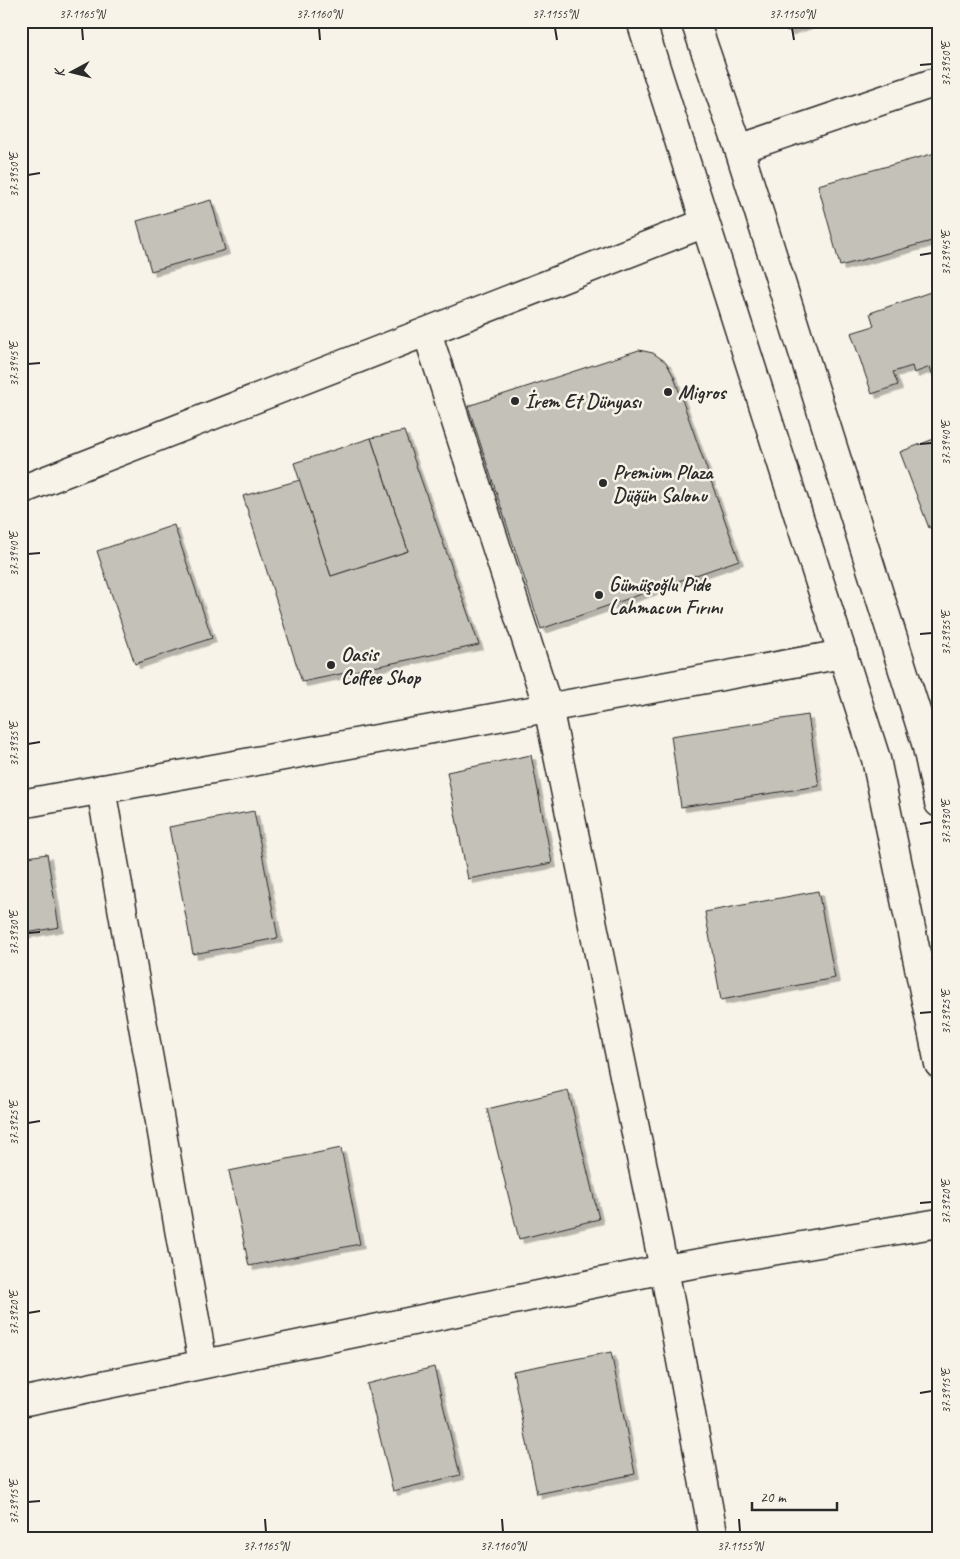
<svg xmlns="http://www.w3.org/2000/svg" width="960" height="1559" viewBox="0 0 960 1559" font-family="Caveat,sans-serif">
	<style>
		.building { fill: #c4c1b9; stroke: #2b2b2b; filter: url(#shadow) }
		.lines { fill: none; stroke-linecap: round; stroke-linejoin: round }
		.minor-casing { stroke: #2b2b2b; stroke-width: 31 }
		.tertiary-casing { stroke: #2b2b2b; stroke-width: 31 }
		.minor { stroke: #f7f3e8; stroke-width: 28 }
		.tertiary { stroke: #f7f3e8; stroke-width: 28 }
		.ticks { fill: none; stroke: #2b2b2b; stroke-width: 2 }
		.poi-dot { fill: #2b2b2b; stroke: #f7f3e8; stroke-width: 2 }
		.labels { text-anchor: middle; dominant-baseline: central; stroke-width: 5; stroke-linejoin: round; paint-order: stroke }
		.poi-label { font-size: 20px; font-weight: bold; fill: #2b2b2b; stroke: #f7f3e8; text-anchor: start }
		.neatline { fill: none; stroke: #2b2b2b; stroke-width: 2 }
		.ticks-label { font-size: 12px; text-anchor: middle; fill: #2b2b2b }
	</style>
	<defs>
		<filter id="shadow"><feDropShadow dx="4.5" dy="4.5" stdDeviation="0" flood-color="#0004"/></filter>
	</defs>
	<rect width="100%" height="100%" fill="#f7f3e8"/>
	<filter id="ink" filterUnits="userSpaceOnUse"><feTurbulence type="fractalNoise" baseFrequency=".02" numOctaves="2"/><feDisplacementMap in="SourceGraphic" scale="10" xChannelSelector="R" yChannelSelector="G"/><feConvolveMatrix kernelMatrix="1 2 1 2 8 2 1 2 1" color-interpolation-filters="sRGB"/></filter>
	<g filter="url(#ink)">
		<g class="building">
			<polygon points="784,21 816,21 787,31"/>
			<polygon points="939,152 939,239 840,266 818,185"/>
			<polygon points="211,200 225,250 151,271 137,221"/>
			<polygon points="939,289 939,378 934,379 930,367 914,373 912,366 893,372 898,385 872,394 851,333 874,326 870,313"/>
			<polygon points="639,350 653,353 666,362 674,377 739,560 541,629 468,406"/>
			<polygon points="404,431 479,645 302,682 243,496 300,480 331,576 408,551 371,438"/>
			<polygon points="939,437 939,524 929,528 900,452"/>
			<polygon points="371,438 408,551 331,576 294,463"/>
			<polygon points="174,525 212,638 135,664 97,551"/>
			<polygon points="808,715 819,786 681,807 671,736"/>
			<polygon points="531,755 552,863 468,879 447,772"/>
			<polygon points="254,811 278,938 193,954 169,827"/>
			<polygon points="47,854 59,927 21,934 21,858"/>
			<polygon points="818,891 835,978 721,1000 705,912"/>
			<polygon points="568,1090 599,1219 519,1239 487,1109"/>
			<polygon points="341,1148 360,1244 249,1266 229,1171"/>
			<polygon points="611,1352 635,1474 537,1494 513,1371"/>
			<polygon points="434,1367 460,1475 393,1491 367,1384"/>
		</g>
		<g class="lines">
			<g class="minor-casing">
				<g id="minor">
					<polyline points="739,149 939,81"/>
					<polyline points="427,332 548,707 664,1269 714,1538"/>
					<polyline points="21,490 705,223"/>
					<polyline points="101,789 203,1364"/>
					<polyline points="21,804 843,654"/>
					<polyline points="21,1402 664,1269 939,1223"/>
				</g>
			</g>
			<g class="tertiary-casing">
				<g id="tertiary">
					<polyline points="641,21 876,759 939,1064"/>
					<polyline points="695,21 739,149 926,743 939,803"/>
				</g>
			</g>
			<use href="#minor" class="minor"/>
			<use href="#tertiary" class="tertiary"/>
		</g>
	</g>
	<path class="ticks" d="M82,28L83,40M319,28L320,40M555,28L557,40M792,28L794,40M920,65L932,64M28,175L40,173M920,255L932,253M28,364L40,363M920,444L932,443M28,554L40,553M920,634L932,633M28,744L40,742M920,824L932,822M28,933L40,932M920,1013L932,1012M28,1123L40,1121M920,1203L932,1202M28,1313L40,1311M920,1393L932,1391M28,1502L40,1501M265,1519L266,1532M502,1519L503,1532M739,1519L740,1532"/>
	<g class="poi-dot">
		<circle cx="668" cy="392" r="5"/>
		<circle cx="515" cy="401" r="5"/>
		<circle cx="603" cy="483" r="5"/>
		<circle cx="599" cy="595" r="5"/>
		<circle cx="331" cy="665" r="5"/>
	</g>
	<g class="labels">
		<g class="poi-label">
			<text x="678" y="392">Migros</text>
			<text x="525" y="401">İrem Et Dünyası</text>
			<text x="613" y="472">Premium Plaza<tspan x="613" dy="23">Düğün Salonu</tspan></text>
			<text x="609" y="584">Gümüşoğlu Pide<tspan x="609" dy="23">Lahmacun Fırını</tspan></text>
			<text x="341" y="654">Oasis<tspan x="341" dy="23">Coffee Shop</tspan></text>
		</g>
	</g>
	<rect width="960" height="1559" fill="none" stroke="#f7f3e8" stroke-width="55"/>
	<g transform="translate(72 72) rotate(263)" stroke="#f7f3e8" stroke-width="4" paint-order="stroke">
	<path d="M0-4L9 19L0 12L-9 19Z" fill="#2b2b2b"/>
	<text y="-8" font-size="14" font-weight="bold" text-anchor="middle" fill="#2b2b2b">K</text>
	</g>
	<path d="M752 1502v8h85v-8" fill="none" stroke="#2b2b2b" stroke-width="2.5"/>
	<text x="760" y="1502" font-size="15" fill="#2b2b2b" stroke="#f7f3e8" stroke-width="4" paint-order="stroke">20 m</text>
	<rect x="28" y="28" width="904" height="1504" class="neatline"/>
	<g class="ticks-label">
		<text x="82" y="18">37.1165°N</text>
		<text x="319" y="18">37.1160°N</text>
		<text x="555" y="18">37.1155°N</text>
		<text x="792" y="18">37.1150°N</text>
		<text transform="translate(946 64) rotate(-90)" y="4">37.3950°E</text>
		<text transform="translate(14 175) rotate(-90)" y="4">37.3950°E</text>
		<text transform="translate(946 253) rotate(-90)" y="4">37.3945°E</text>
		<text transform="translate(14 364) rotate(-90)" y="4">37.3945°E</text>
		<text transform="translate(946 443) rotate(-90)" y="4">37.3940°E</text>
		<text transform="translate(14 554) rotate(-90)" y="4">37.3940°E</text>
		<text transform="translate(946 633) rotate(-90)" y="4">37.3935°E</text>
		<text transform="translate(14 744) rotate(-90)" y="4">37.3935°E</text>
		<text transform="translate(946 822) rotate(-90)" y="4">37.3930°E</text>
		<text transform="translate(14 933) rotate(-90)" y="4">37.3930°E</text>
		<text transform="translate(946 1012) rotate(-90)" y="4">37.3925°E</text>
		<text transform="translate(14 1123) rotate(-90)" y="4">37.3925°E</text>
		<text transform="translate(946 1202) rotate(-90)" y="4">37.3920°E</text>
		<text transform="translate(14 1313) rotate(-90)" y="4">37.3920°E</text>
		<text transform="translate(946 1391) rotate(-90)" y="4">37.3915°E</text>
		<text transform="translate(14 1502) rotate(-90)" y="4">37.3915°E</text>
		<text x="266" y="1550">37.1165°N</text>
		<text x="503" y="1550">37.1160°N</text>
		<text x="740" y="1550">37.1155°N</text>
	</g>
</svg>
